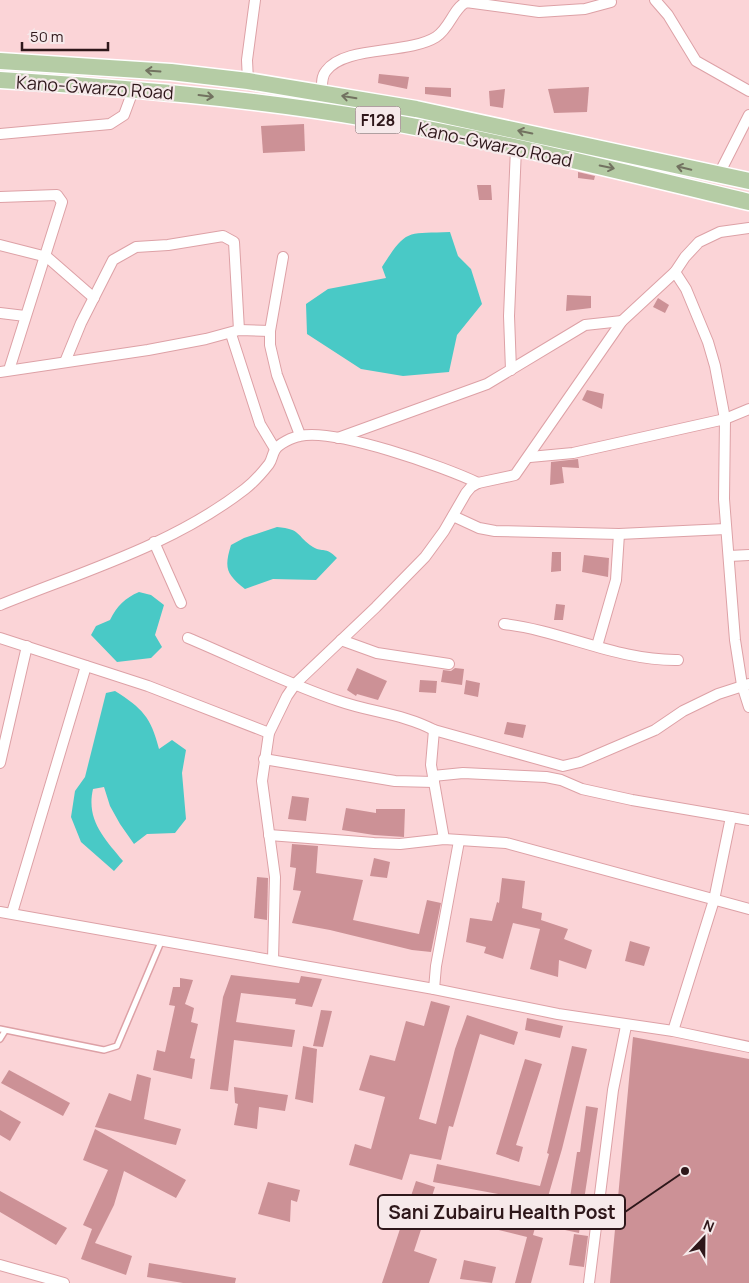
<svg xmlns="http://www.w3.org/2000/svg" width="749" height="1283" viewBox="0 0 749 1283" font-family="Manrope,sans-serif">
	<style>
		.water { fill: #49c9c6 }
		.building { fill: #cc9196 }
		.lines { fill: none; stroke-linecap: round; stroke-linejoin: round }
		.lane-casing { stroke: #dda1a6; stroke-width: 8 }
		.street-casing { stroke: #dda1a6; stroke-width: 12 }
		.primary-casing { stroke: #fff; stroke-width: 19 }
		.lane { stroke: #fff; stroke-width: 5 }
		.street { stroke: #fff; stroke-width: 10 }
		.primary { stroke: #b5cca5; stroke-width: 16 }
		.oneway { stroke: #727260 }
		.labels { text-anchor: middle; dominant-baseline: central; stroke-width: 4.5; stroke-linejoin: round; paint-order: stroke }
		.shield { fill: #f6e9ea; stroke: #6a5658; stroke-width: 1 }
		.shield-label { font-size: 16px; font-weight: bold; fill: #2e171a }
		.street-label { font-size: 18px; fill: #2e171a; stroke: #f6e9ea }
		.leader { fill: none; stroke: #2e171a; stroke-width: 2 }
		.callout-dot { fill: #2e171a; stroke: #f6e9ea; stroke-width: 2 }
		.callout { fill: #f6e9ea; stroke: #2e171a; stroke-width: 2 }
		.callout-label { font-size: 19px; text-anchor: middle; font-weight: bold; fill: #2e171a }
	</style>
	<rect width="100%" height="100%" fill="#fbd4d7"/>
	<g class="water">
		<path d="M450,232L458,256L471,269L482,304L457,335L449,372L403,376L361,369L307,334L306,304L328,289L386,278L382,267C407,228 406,234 450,232Z"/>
		<path d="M277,527C302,529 296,536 313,547C323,553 325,546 337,558L316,580L273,579L245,589C226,574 224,568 231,545L244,538Z"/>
		<path d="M139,592L151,595L164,605L155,635L162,647L151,658L117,662L91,635L96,626L110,620C117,606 125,598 139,592Z"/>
		<path d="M115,691C142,708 151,717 159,749L172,740L186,750L182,773L186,819L175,833L147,834L134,844L120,824L110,806L104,787L93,789C86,820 104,838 123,861L114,871L81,842L71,817L75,791L85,777L106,693Z"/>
	</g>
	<g class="building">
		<polygon points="379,74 409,77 407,89 378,83"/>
		<polygon points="425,87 451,88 451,97 425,94"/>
		<polygon points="589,87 587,112 554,113 548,89"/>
		<polygon points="505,89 503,108 490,106 489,91"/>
		<polygon points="304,124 305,151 263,153 261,126"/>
		<polygon points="578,172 595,176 594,180 578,178"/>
		<polygon points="477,185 491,185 492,200 479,200"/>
		<polygon points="567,295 591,296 591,308 566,311"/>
		<polygon points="658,298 669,305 665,313 653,307"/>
		<polygon points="587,390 604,394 602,409 582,400"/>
		<polygon points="578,459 579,468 562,467 564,483 550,485 551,462"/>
		<polygon points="552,552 561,552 561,571 551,572"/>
		<polygon points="584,555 609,558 608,577 582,572"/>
		<polygon points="556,604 565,605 563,620 554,620"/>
		<polygon points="357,668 387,681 378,700 357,694 356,696 347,690"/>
		<polygon points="455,668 464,669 462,685 441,682 443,670 451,671"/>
		<polygon points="420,680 437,681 436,693 419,692"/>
		<polygon points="466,680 480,683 478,697 464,694"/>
		<polygon points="507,722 526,725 523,738 504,734"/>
		<polygon points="292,796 309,798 306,821 288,819"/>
		<polygon points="346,808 376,813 376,809 405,809 404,837 374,835 342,830"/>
		<polygon points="292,844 318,846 316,873 363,880 353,920 419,934 427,900 441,903 431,952 412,950 330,930 292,923 301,891 293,890 296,868 290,867"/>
		<polygon points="374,858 390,862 387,878 370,876"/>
		<polygon points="257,877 268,878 267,920 254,918"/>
		<polygon points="502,878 525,881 522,908 542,913 541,920 568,929 564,939 592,950 586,969 559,960 558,977 530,969 540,929 513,923 503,959 484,953 486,947 466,942 470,918 492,921 497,902 499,903"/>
		<polygon points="630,941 650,947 644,966 625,961"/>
		<polygon points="231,975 299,983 301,976 322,979 312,1007 295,1004 296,999 241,993 236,1022 295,1030 292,1047 234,1040 228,1091 210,1089 223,997"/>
		<polygon points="180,978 193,980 185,1004 194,1008 191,1022 198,1024 190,1058 195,1059 192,1079 153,1070 157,1050 165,1052 175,1006 169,1005 173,987 180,987"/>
		<polygon points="431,1001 450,1006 419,1119 436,1124 455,1049 467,1015 518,1032 514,1045 480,1034 453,1127 449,1126 441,1160 410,1154 402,1180 349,1165 355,1144 371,1149 385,1097 359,1090 370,1055 395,1061 406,1021 424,1026"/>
		<polygon points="321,1010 332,1011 323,1047 313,1046"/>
		<polygon points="527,1018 563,1026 560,1038 525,1030"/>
		<polygon points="633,1037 749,1059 749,1283 610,1283"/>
		<polygon points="303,1046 317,1049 313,1103 295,1099"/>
		<polygon points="572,1046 587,1049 562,1149 547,1200 543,1199 533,1235 543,1238 531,1283 515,1283 527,1237 449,1218 454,1202 505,1214 509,1196 433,1182 437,1164 540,1186 549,1154 547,1153"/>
		<polygon points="525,1059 542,1064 516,1145 523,1147 519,1162 496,1154"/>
		<polygon points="9,1070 70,1103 63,1116 1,1083"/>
		<polygon points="137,1074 151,1078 144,1119 181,1129 176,1145 95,1127 109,1093 131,1101"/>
		<polygon points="234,1087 288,1095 285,1111 259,1107 257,1129 234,1125 238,1104 235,1103"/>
		<polygon points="586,1106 598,1108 579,1233 565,1230 577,1152 580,1152"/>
		<polygon points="0,1110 21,1122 10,1141 0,1135"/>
		<polygon points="95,1129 186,1180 176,1198 124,1171 114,1205 95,1243 132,1256 126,1275 81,1259 92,1229 83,1225 108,1170 83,1160"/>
		<polygon points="416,1181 435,1187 414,1251 437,1259 429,1283 382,1283"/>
		<polygon points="268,1182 300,1190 297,1202 291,1200 290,1222 258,1214"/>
		<polygon points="0,1191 67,1228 56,1245 0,1212"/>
		<polygon points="574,1234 588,1236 584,1267 569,1265"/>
		<polygon points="464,1260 496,1267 492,1283 460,1279"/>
		<polygon points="149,1263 236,1278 235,1283 183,1283 147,1277"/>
	</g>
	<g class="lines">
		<g class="lane-casing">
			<g id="lane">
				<polyline points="0,1029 104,1050 117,1046 161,942"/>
				<polyline points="0,1039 5,1031"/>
			</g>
		</g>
		<g class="street-casing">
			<g id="street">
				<polyline points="655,0 668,15 696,61 749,91"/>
				<polyline points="248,81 247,60 255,0"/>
				<path d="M322,93C322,85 321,77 326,71C345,45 407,55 436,37C450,28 453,9 466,2L539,12L585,9L611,2"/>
				<polyline points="0,134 110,124 124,115 134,88"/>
				<polyline points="718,176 749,115"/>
				<polyline points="0,197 57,195 62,202 9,370"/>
				<polyline points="0,245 47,257 94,298"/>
				<polyline points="283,257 270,331 270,345 277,375 300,435"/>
				<polyline points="675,272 686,289 708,342 715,366 725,419 724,499 735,640 742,685 749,707"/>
				<polyline points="0,313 25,316"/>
				<polyline points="231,334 260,424 275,449"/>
				<polyline points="65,362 81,323 113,260 136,247 168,245 223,236 234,242 239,330"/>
				<polyline points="511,370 509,316 516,148"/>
				<polyline points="0,372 148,350 206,339 239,330 270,331"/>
				<polyline points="338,438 487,384 585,325 622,321"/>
				<polyline points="530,457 573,453 725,419 749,409"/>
				<polyline points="453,516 479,528 495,531 619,534 726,529"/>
				<polyline points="154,542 181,603"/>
				<polyline points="729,556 749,555"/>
				<path d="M0,605C84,571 173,545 245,489C254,482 262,473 269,464C272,460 272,455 275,450C278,444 293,437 300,436C335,428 445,467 478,483"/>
				<path d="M504,624C563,631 618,661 678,660"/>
				<polyline points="0,638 148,686 269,733"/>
				<path d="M188,638C238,659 288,684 339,701C370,712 404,714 434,730L563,766L580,762L655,730L683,711L718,694L749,684"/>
				<polyline points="341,640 377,653 449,664"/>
				<polyline points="597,646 616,580 619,534"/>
				<polyline points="434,730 431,765 444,839"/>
				<polyline points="264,759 395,781 434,782"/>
				<polyline points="0,763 27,646"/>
				<polyline points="433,776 463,773 546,777 561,780 582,789 632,800 749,820"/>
				<polyline points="269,835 374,843 400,844 444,839 506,843 749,909"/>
				<polyline points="0,912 434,989 558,1014 673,1031 749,1047"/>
				<polyline points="12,913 86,666"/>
				<polyline points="273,960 275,877 262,781 269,733 287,696 296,683 376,607 425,557 444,531 466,493 471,487 478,483 515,475 622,321 675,272 685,257 699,242 720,232 749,228"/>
				<polyline points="434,989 436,966 459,841"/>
				<polyline points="673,1031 714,900 731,817"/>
				<polyline points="0,1265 64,1283"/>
				<polyline points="589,1283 613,1090 626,1026"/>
			</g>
		</g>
		<g class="primary-casing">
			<g id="primary">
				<polyline points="0,61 171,72 248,81 416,109 749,181"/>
				<path d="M0,80C125,88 249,98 372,119C499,141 624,172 749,202"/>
			</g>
		</g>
		<use href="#lane" class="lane"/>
		<use href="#street" class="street"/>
		<use href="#primary" class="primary"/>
	</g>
	<defs><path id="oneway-shaft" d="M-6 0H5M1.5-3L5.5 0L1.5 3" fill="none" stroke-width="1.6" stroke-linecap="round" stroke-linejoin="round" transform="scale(1.25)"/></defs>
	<g class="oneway">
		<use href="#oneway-shaft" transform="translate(153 71) rotate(-176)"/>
		<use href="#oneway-shaft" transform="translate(206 96) rotate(7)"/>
		<use href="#oneway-shaft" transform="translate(349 97) rotate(-171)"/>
		<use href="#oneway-shaft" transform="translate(525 132) rotate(-168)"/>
		<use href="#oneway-shaft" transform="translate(607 167) rotate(12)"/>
		<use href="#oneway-shaft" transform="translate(684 168) rotate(-167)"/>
	</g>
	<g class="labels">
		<rect class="shield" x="355.5" y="106.5" width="45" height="27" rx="4"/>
		<g class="shield-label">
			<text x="378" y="120">F128</text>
		</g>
		<g class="street-label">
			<text transform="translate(95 87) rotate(4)">Kano-Gwarzo Road</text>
			<text transform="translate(495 144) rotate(12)">Kano-Gwarzo Road</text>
		</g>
	</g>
	<path class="leader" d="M685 1171L625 1212"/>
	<circle class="callout-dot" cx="685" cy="1171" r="5"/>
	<rect class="callout" x="378" y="1195" width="247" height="34" rx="5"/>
	<g class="callout-label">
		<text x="502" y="1219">Sani Zubairu Health Post</text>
	</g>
	<g transform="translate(704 1238) rotate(22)" stroke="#f6e9ea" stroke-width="4" paint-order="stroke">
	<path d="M0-4L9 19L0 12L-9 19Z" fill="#2e171a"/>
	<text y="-8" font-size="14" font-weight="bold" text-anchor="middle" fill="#2e171a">N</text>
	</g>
	<path d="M22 42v8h86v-8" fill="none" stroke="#2e171a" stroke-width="2.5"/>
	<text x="30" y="42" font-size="15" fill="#2e171a" stroke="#f6e9ea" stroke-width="4" paint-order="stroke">50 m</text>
</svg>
